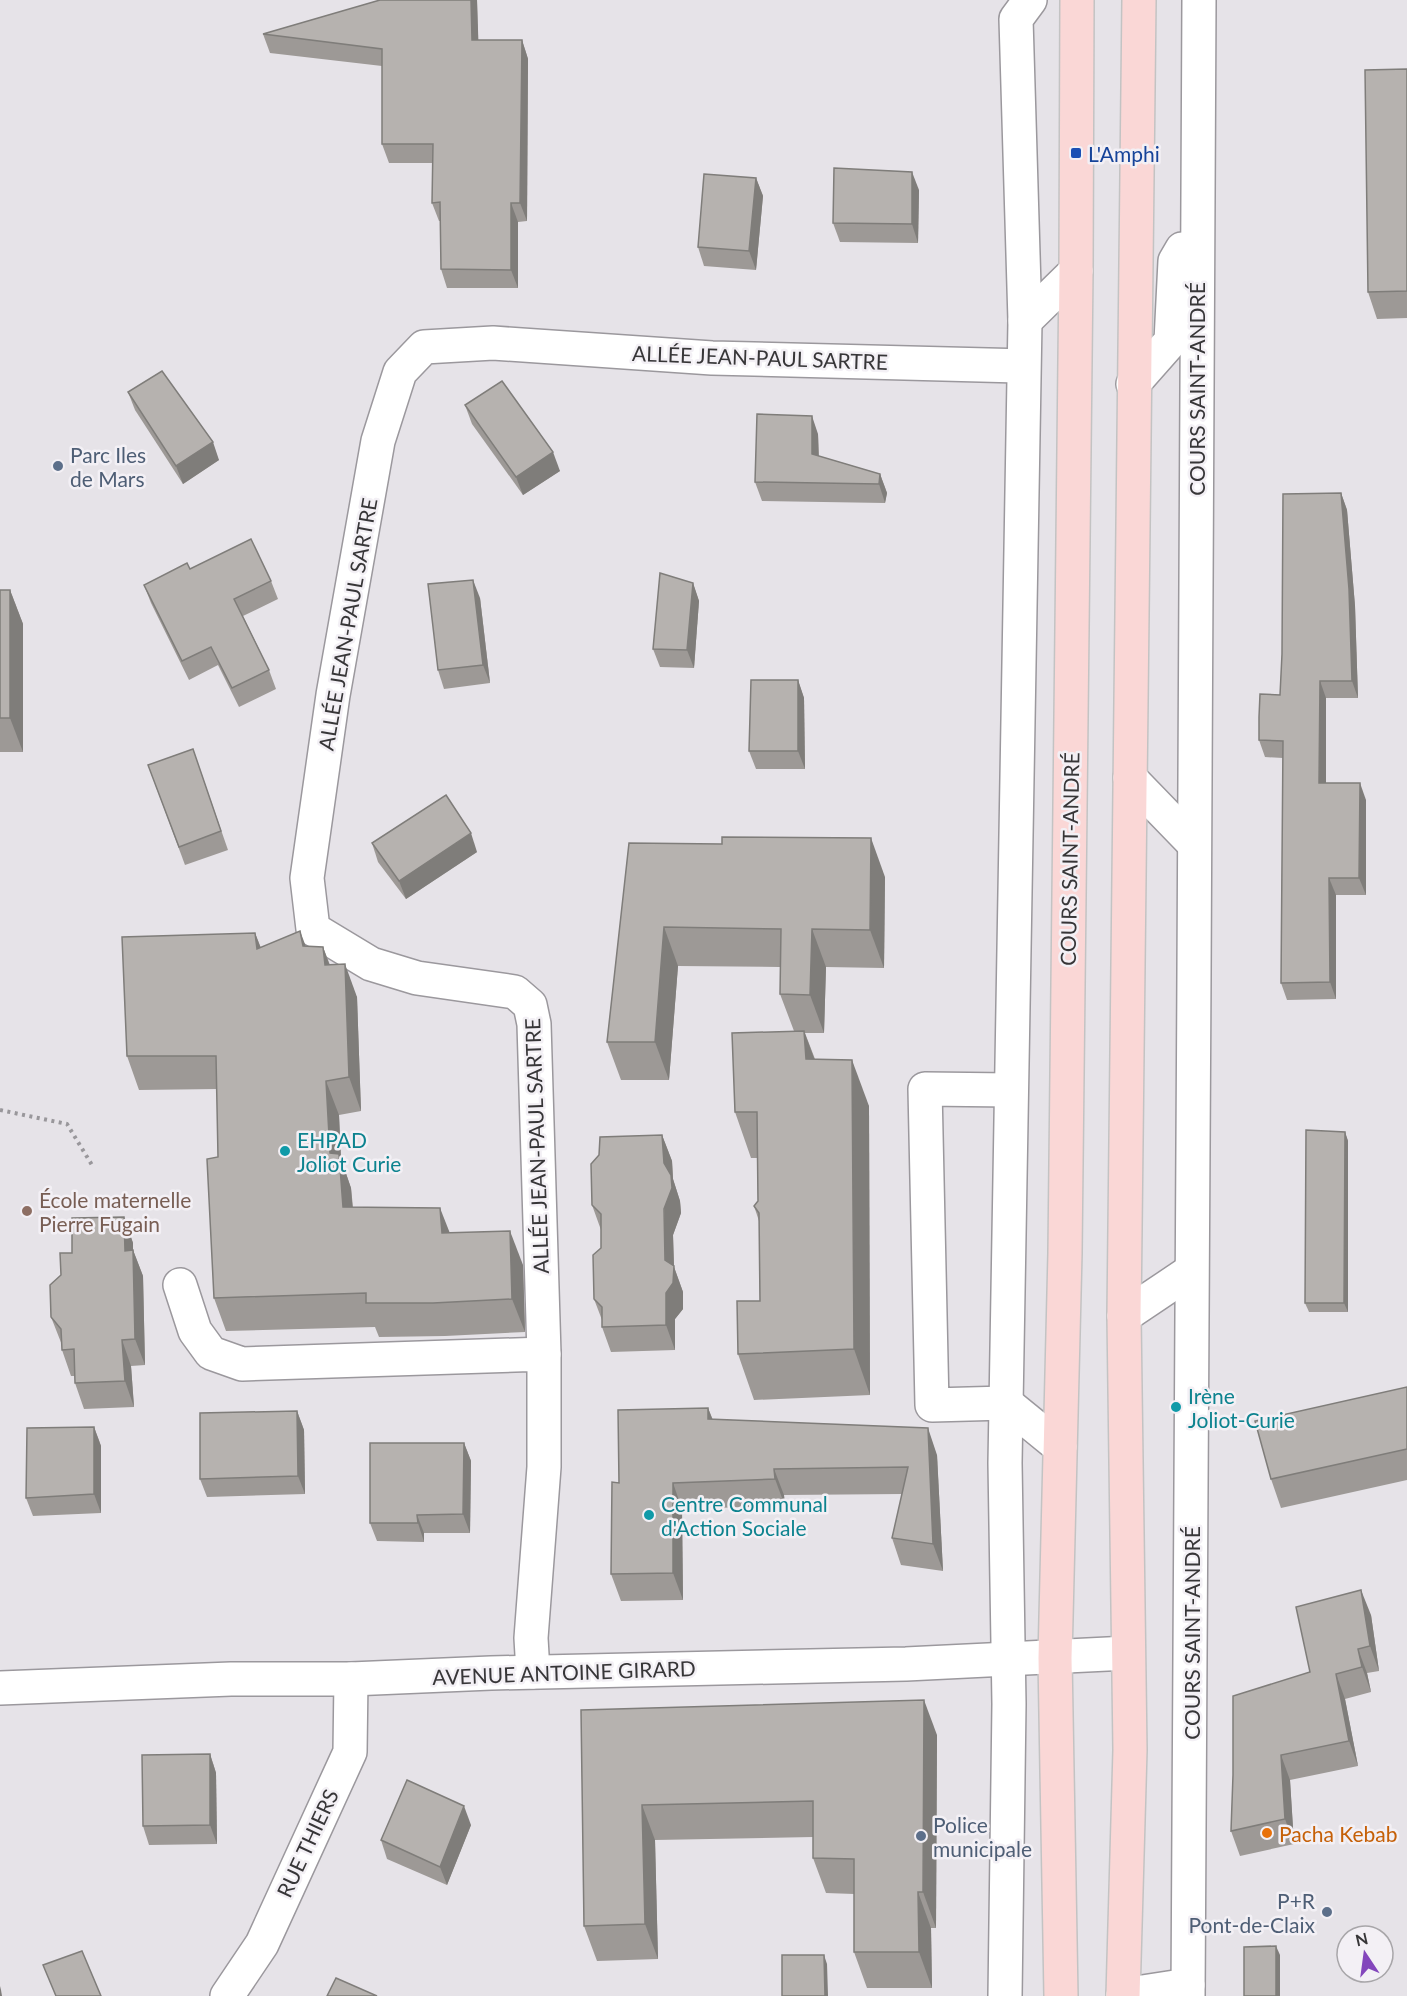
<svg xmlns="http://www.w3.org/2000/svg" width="1407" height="1996" viewBox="0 0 1407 1996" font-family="Lato,sans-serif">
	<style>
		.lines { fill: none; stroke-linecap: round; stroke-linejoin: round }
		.minor-casing { stroke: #9b989d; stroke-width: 36 }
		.major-casing { stroke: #c3c3c3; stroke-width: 36 }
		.path { stroke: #99979b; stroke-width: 4; stroke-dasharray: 3 4.5; stroke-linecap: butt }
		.minor { stroke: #fff; stroke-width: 33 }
		.major { stroke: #fad7d6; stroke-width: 33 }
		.wall { fill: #9d9996 }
		.shaded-wall { fill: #7f7d7a }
		.building { fill: #b6b2af; stroke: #7f7d7a; stroke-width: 1.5 }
		.transit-dot { fill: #1a4fb4; stroke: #f3f0f5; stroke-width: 2 }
		.service-dot { fill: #5c6f8a; stroke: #f3f0f5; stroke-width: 2 }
		.culture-dot { fill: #0f9aa8; stroke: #f3f0f5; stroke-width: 2 }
		.education-dot { fill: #8d6e63; stroke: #f3f0f5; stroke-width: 2 }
		.food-dot { fill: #e8710a; stroke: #f3f0f5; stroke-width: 2 }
		.labels { text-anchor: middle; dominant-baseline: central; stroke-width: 5; stroke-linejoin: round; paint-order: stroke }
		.transit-label { font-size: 21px; fill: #164399; stroke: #f3f0f5; text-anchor: start }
		.street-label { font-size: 21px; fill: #373638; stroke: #f3f0f5 }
		.service-label { font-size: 21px; fill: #4e5e75; stroke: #f3f0f5; text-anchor: start }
		.culture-label { font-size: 21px; fill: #0d838f; stroke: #f3f0f5; text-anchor: start }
		.education-label { font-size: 21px; fill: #785e54; stroke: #f3f0f5; text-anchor: start }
		.food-label { font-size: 21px; fill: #c56008; stroke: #f3f0f5; text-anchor: start }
	</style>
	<rect width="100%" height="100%" fill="#e6e3e8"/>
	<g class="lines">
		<g class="minor-casing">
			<g id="minor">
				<polyline points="1025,321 1076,271"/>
				<polyline points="1133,384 1171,341 1175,261 1182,249"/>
				<polyline points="1130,778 1194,844"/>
				<polyline points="180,1285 195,1331 211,1353 242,1364 544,1354 544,1467 531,1638 533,1672"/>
				<polyline points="1124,1316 1191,1271"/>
				<polyline points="544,1354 534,1024 530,1005 515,992 417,978 371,964 313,929 307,878 333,695 378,441 400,372 424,347 493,343 712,358 1023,366"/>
				<polyline points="1006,1403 932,1405 925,1089 1011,1090"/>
				<polyline points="1006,1403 1060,1447"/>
				<polyline points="0,1688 231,1679 351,1679 491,1673 906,1664 1128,1653"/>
				<polyline points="1123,1995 1188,1985"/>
				<polyline points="227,1996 262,1944 350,1752 351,1679"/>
				<polyline points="1005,1996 1009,1704 1005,1463 1025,321 1016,19 1030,0"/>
				<path d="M1188,1996C1192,1331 1196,665 1199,0"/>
			</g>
		</g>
		<g class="major-casing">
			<g id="major">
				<polyline points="1061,1996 1055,1658 1065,1253 1076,271 1077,0"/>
				<polyline points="1123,1996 1130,1750 1124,1316 1139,0"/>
			</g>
		</g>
		<polyline class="path" points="0,1110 67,1124 92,1165"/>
		<use href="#minor" class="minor"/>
		<use href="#major" class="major"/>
	</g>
	<g class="wall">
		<polygon points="380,0 477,0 478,40 522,40 528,59 527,221 518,222 518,288 447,288 441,269 440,221 439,221 432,203 433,163 389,163 382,144 382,66 270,53 263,34"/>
		<polygon points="1407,69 1407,318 1377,319 1368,292"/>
		<polygon points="756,178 763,196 756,270 704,266 698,247"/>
		<polygon points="919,190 918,243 840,242 833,223"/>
		<polygon points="128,392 219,460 183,484 135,410"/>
		<polygon points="465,405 560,471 523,495 472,424"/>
		<polygon points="818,434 819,456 880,474 887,493 885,503 762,501 755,482"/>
		<polygon points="1341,493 1347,510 1355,606 1358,698 1326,698 1326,783 1366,800 1366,895 1336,895 1336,999 1287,1000 1281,983 1283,758 1265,757 1259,740 1280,695 1282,654"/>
		<polygon points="190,569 271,581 278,599 243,616 269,670 276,689 239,707 218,665 189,680 151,603 144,585"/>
		<polygon points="693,583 699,601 694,668 660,667 653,649"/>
		<polygon points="0,590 10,590 23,624 23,752 0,752"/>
		<polygon points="480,598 490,683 444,689 438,670"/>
		<polygon points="798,680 804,698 805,769 756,769 749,751"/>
		<polygon points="193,749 228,850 185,865 148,765"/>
		<polygon points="372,843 477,852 406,899 378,862"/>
		<polygon points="629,843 885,877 884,968 826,967 824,1033 805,1033 815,1059 869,1106 870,1395 754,1400 738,1354 760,1301 759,1221 754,1206 758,1201 757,1158 751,1158 735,1112 794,1031 780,994 780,967 678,966 669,1080 621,1080 607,1042"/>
		<polygon points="255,933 261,948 323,947 330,965 357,997 361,1111 339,1115 341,1159 351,1188 353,1207 450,1233 523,1265 525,1332 445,1336 379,1337 375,1327 226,1331 214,1298 218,1157 217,1089 139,1090 127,1056"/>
		<polygon points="1345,1132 1348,1141 1348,1312 1309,1312 1305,1303"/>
		<polygon points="662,1135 672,1161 673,1179 680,1201 681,1213 673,1235 674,1267 683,1292 683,1309 675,1319 675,1350 611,1352 602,1327 602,1320 594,1299 601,1248 601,1230 592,1205"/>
		<polygon points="124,1217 133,1243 133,1250 143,1276 145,1365 131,1366 134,1407 84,1409 75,1383 75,1376 71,1376 62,1350 62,1345 51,1317 61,1275 72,1253"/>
		<polygon points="1407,1387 1407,1480 1281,1508 1271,1479"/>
		<polygon points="708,1408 713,1420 937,1455 943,1571 901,1565 892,1538 902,1494 784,1495 785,1506 682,1509 683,1600 621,1601 611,1574 619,1483"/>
		<polygon points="297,1411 304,1430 305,1494 207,1497 200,1479"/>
		<polygon points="94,1427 101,1446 101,1513 33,1516 26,1498"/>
		<polygon points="464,1443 471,1461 470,1533 424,1533 424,1542 377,1541 370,1523"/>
		<polygon points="1371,1615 1379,1671 1367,1673 1371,1692 1345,1699 1358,1766 1290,1780 1294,1844 1240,1856 1231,1831 1233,1775 1310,1672"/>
		<polygon points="581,1710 937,1735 936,1928 931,1928 932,1988 867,1988 854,1952 854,1894 826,1893 813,1858 813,1837 655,1840 658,1959 597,1961 584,1926"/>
		<polygon points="210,1754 216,1773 217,1844 149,1845 143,1826"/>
		<polygon points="471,1825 447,1885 387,1859 381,1840"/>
	</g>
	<g class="shaded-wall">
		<polygon points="471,0 477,0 479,59 472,40"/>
		<polygon points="522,40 528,59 527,221 520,203"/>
		<polygon points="912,172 919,190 918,243 912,224"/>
		<polygon points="756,178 763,196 756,270 749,251"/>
		<polygon points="511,203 518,222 518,288 511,270"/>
		<polygon points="812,416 818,434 819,472 812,454"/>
		<polygon points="213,442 219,460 183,484 176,466"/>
		<polygon points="553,452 560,471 523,495 516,477"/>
		<polygon points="880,474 887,493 885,503 879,484"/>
		<polygon points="1341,493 1347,510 1355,606 1358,698 1352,681"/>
		<polygon points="473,580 480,598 490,683 483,665"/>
		<polygon points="693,583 699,601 694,668 687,650"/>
		<polygon points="10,590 23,624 23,752 10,718"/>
		<polygon points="798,680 804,698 805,769 798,751"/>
		<polygon points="1320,681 1326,698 1326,800 1319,783"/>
		<polygon points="1360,783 1366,800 1366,895 1359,878"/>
		<polygon points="471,833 477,852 406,899 399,881"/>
		<polygon points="871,838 885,877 884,968 870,930"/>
		<polygon points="1329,878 1336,895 1336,999 1330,982"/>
		<polygon points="664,927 678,966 669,1080 655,1042"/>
		<polygon points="812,929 826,967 824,1033 810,995"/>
		<polygon points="300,931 313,965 303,946"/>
		<polygon points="255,933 268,967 257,949"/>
		<polygon points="323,947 335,980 325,965"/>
		<polygon points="345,964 357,997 361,1111 349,1077"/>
		<polygon points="804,1031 821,1077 806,1059"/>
		<polygon points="852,1060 869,1106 870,1395 854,1349"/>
		<polygon points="326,1081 339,1115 341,1159 351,1188 355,1241 343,1207 330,1153"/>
		<polygon points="1345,1132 1348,1141 1348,1312 1344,1303"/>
		<polygon points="662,1135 672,1161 673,1179 680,1201 681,1213 673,1235 674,1267 683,1292 683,1309 675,1319 675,1350 666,1325 664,1163"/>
		<polygon points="440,1208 453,1241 442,1233"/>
		<polygon points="124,1217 133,1243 133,1250 143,1276 145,1365 135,1339 125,1251"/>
		<polygon points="510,1231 523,1265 525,1332 512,1299"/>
		<polygon points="122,1340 131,1366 134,1407 125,1381"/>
		<polygon points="708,1408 718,1434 708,1419"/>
		<polygon points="297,1411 304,1430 305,1494 298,1476"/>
		<polygon points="94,1427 101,1446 101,1513 94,1494"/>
		<polygon points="928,1428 937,1455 943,1571 933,1544"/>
		<polygon points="464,1443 471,1461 470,1533 463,1514"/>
		<polygon points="774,1469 784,1495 785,1506 775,1479"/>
		<polygon points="673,1483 682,1509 683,1600 673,1573"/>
		<polygon points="417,1515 424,1533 424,1542 418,1523"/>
		<polygon points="1361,1590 1371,1615 1379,1671 1370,1646"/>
		<polygon points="1358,1649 1367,1673 1371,1692 1362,1667"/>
		<polygon points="1336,1674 1345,1699 1358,1766 1349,1741"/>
		<polygon points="924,1700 937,1735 936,1928 923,1892"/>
		<polygon points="210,1754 216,1773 217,1844 210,1825"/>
		<polygon points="1281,1755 1290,1780 1294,1844 1285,1819"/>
		<polygon points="642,1805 655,1840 658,1959 645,1924"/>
		<polygon points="464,1806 471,1825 447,1885 440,1867"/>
		<polygon points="918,1892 931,1928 932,1988 919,1952"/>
		<polygon points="1276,1946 1280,1955 1280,1996 1276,1996"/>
		<polygon points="824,1955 827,1964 828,1996 825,1996"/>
		<polygon points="0,1986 1,1990 2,1996 0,1996"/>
	</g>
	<g class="building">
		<polygon points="380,0 471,0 472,40 522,40 520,203 511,203 511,270 441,269 440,202 432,203 433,144 382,144 382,49 263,34"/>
		<polygon points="1407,69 1407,291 1368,292 1365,70"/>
		<polygon points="834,168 912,172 912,224 833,223"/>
		<polygon points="704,174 756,178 749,251 698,247"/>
		<polygon points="162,371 213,442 176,466 128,392"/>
		<polygon points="502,381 553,452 516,477 465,405"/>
		<polygon points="757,414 812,416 812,454 880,474 879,484 755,482"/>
		<polygon points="1341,493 1349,589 1352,681 1320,681 1319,783 1360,783 1359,878 1329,878 1330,982 1281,983 1283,741 1259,740 1259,717 1260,694 1280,695 1282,654 1283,494"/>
		<polygon points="251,539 271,581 234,599 269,670 232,688 211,647 182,661 144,585 187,563 190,569"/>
		<polygon points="660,573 693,583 687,650 653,649"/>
		<polygon points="473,580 483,665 438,670 428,584"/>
		<rect x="0" y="590" width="10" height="128"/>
		<polygon points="751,680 798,680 798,751 749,751"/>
		<polygon points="193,749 221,831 179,847 148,765"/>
		<polygon points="446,795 471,833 399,881 372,843"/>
		<polygon points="722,837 871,838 870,930 812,929 810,995 780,994 781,929 664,927 655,1042 607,1042 629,843 722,844"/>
		<polygon points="300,931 303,946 323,947 325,965 345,964 349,1077 326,1081 330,1153 339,1154 343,1207 440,1208 442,1233 510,1231 512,1299 433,1303 366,1303 366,1293 214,1298 207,1159 218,1157 216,1056 127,1056 122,937 255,933 257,949"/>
		<polygon points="804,1031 806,1059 852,1060 854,1349 738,1354 737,1301 760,1301 759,1213 754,1206 758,1201 757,1112 735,1112 732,1033"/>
		<polygon points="1306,1130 1345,1132 1344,1303 1305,1303"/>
		<polygon points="662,1135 664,1163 671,1175 672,1188 664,1209 665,1260 674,1266 673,1283 666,1293 666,1325 602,1327 602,1307 594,1299 593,1255 601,1248 601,1214 592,1205 591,1164 599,1155 600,1137"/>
		<polygon points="124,1217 125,1251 133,1250 135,1339 122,1340 125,1381 75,1383 74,1349 62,1350 61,1329 51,1317 50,1285 61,1275 60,1253 72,1253 72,1218"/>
		<polygon points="1407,1387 1407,1449 1271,1479 1255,1421"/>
		<polygon points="708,1408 708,1419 928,1428 933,1544 892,1538 908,1467 774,1469 775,1479 673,1483 673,1573 611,1574 612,1482 619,1483 618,1410"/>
		<polygon points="297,1411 298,1476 200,1479 200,1413"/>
		<polygon points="94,1427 94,1494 26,1498 27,1428"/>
		<polygon points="370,1443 464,1443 463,1514 417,1515 418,1523 370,1523"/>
		<polygon points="1361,1590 1370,1646 1358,1649 1362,1667 1336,1674 1349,1741 1281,1755 1285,1819 1231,1831 1233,1775 1233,1696 1310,1672 1296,1607"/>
		<polygon points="924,1700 923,1892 918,1892 919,1952 854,1952 854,1859 813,1858 813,1801 642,1805 645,1924 584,1926 581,1710"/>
		<polygon points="210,1754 210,1825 143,1826 142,1755"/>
		<polygon points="407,1780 464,1806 440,1867 381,1840"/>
		<polygon points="1276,1946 1276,1996 1244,1996 1244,1947"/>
		<polygon points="82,1951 101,1996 56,1996 43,1965"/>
		<polygon points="782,1955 824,1955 825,1996 782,1996"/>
		<polygon points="336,1978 377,1996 327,1996"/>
	</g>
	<rect class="transit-dot" x="1070" y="147" width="12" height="12" rx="3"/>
	<g class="service-dot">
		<circle cx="58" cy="466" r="6"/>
		<circle cx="921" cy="1836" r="6"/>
		<circle cx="1327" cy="1912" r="6"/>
	</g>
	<g class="culture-dot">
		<circle cx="285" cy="1151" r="6"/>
		<circle cx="1176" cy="1407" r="6"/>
		<circle cx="649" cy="1515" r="6"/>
	</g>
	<circle class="education-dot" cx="27" cy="1211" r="6"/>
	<circle class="food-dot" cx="1267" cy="1833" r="6"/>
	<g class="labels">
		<g class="transit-label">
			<text x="1088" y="153">L'Amphi</text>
		</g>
		<g class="street-label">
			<text transform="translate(760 357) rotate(2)">ALLÉE JEAN-PAUL SARTRE</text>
			<text transform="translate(1196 389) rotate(-90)">COURS SAINT-ANDRÉ</text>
			<text transform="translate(347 624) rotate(-80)">ALLÉE JEAN-PAUL SARTRE</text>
			<text transform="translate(1069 859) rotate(-89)">COURS SAINT-ANDRÉ</text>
			<text transform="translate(536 1146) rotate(-92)">ALLÉE JEAN-PAUL SARTRE</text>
			<text transform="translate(1191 1633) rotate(-90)">COURS SAINT-ANDRÉ</text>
			<text transform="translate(564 1672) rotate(-2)">AVENUE ANTOINE GIRARD</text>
			<text transform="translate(307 1843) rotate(-65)">RUE THIERS</text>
		</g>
		<g class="service-label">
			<text x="70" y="454">Parc Iles<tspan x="70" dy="24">de Mars</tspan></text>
			<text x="933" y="1824">Police<tspan x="933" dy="24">municipale</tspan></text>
			<text x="1315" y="1900" text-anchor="end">P+R<tspan x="1315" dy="24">Pont-de-Claix</tspan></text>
		</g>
		<g class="culture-label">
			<text x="297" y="1139">EHPAD<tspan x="297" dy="24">Joliot Curie</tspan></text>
			<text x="1188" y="1395">Irène<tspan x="1188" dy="24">Joliot-Curie</tspan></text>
			<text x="661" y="1503">Centre Communal<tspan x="661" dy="24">d'Action Sociale</tspan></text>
		</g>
		<g class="education-label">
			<text x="39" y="1199">École maternelle<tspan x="39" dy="24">Pierre Fugain</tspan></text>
		</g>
		<g class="food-label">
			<text x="1279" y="1833">Pacha Kebab</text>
		</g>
	</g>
	<g transform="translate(1365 1954) rotate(347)"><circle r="28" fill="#f3f0f5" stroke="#a8a6a9" stroke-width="1.5"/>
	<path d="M0-4.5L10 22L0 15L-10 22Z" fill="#8346bc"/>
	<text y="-9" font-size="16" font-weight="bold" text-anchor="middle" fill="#373638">N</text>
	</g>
</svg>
